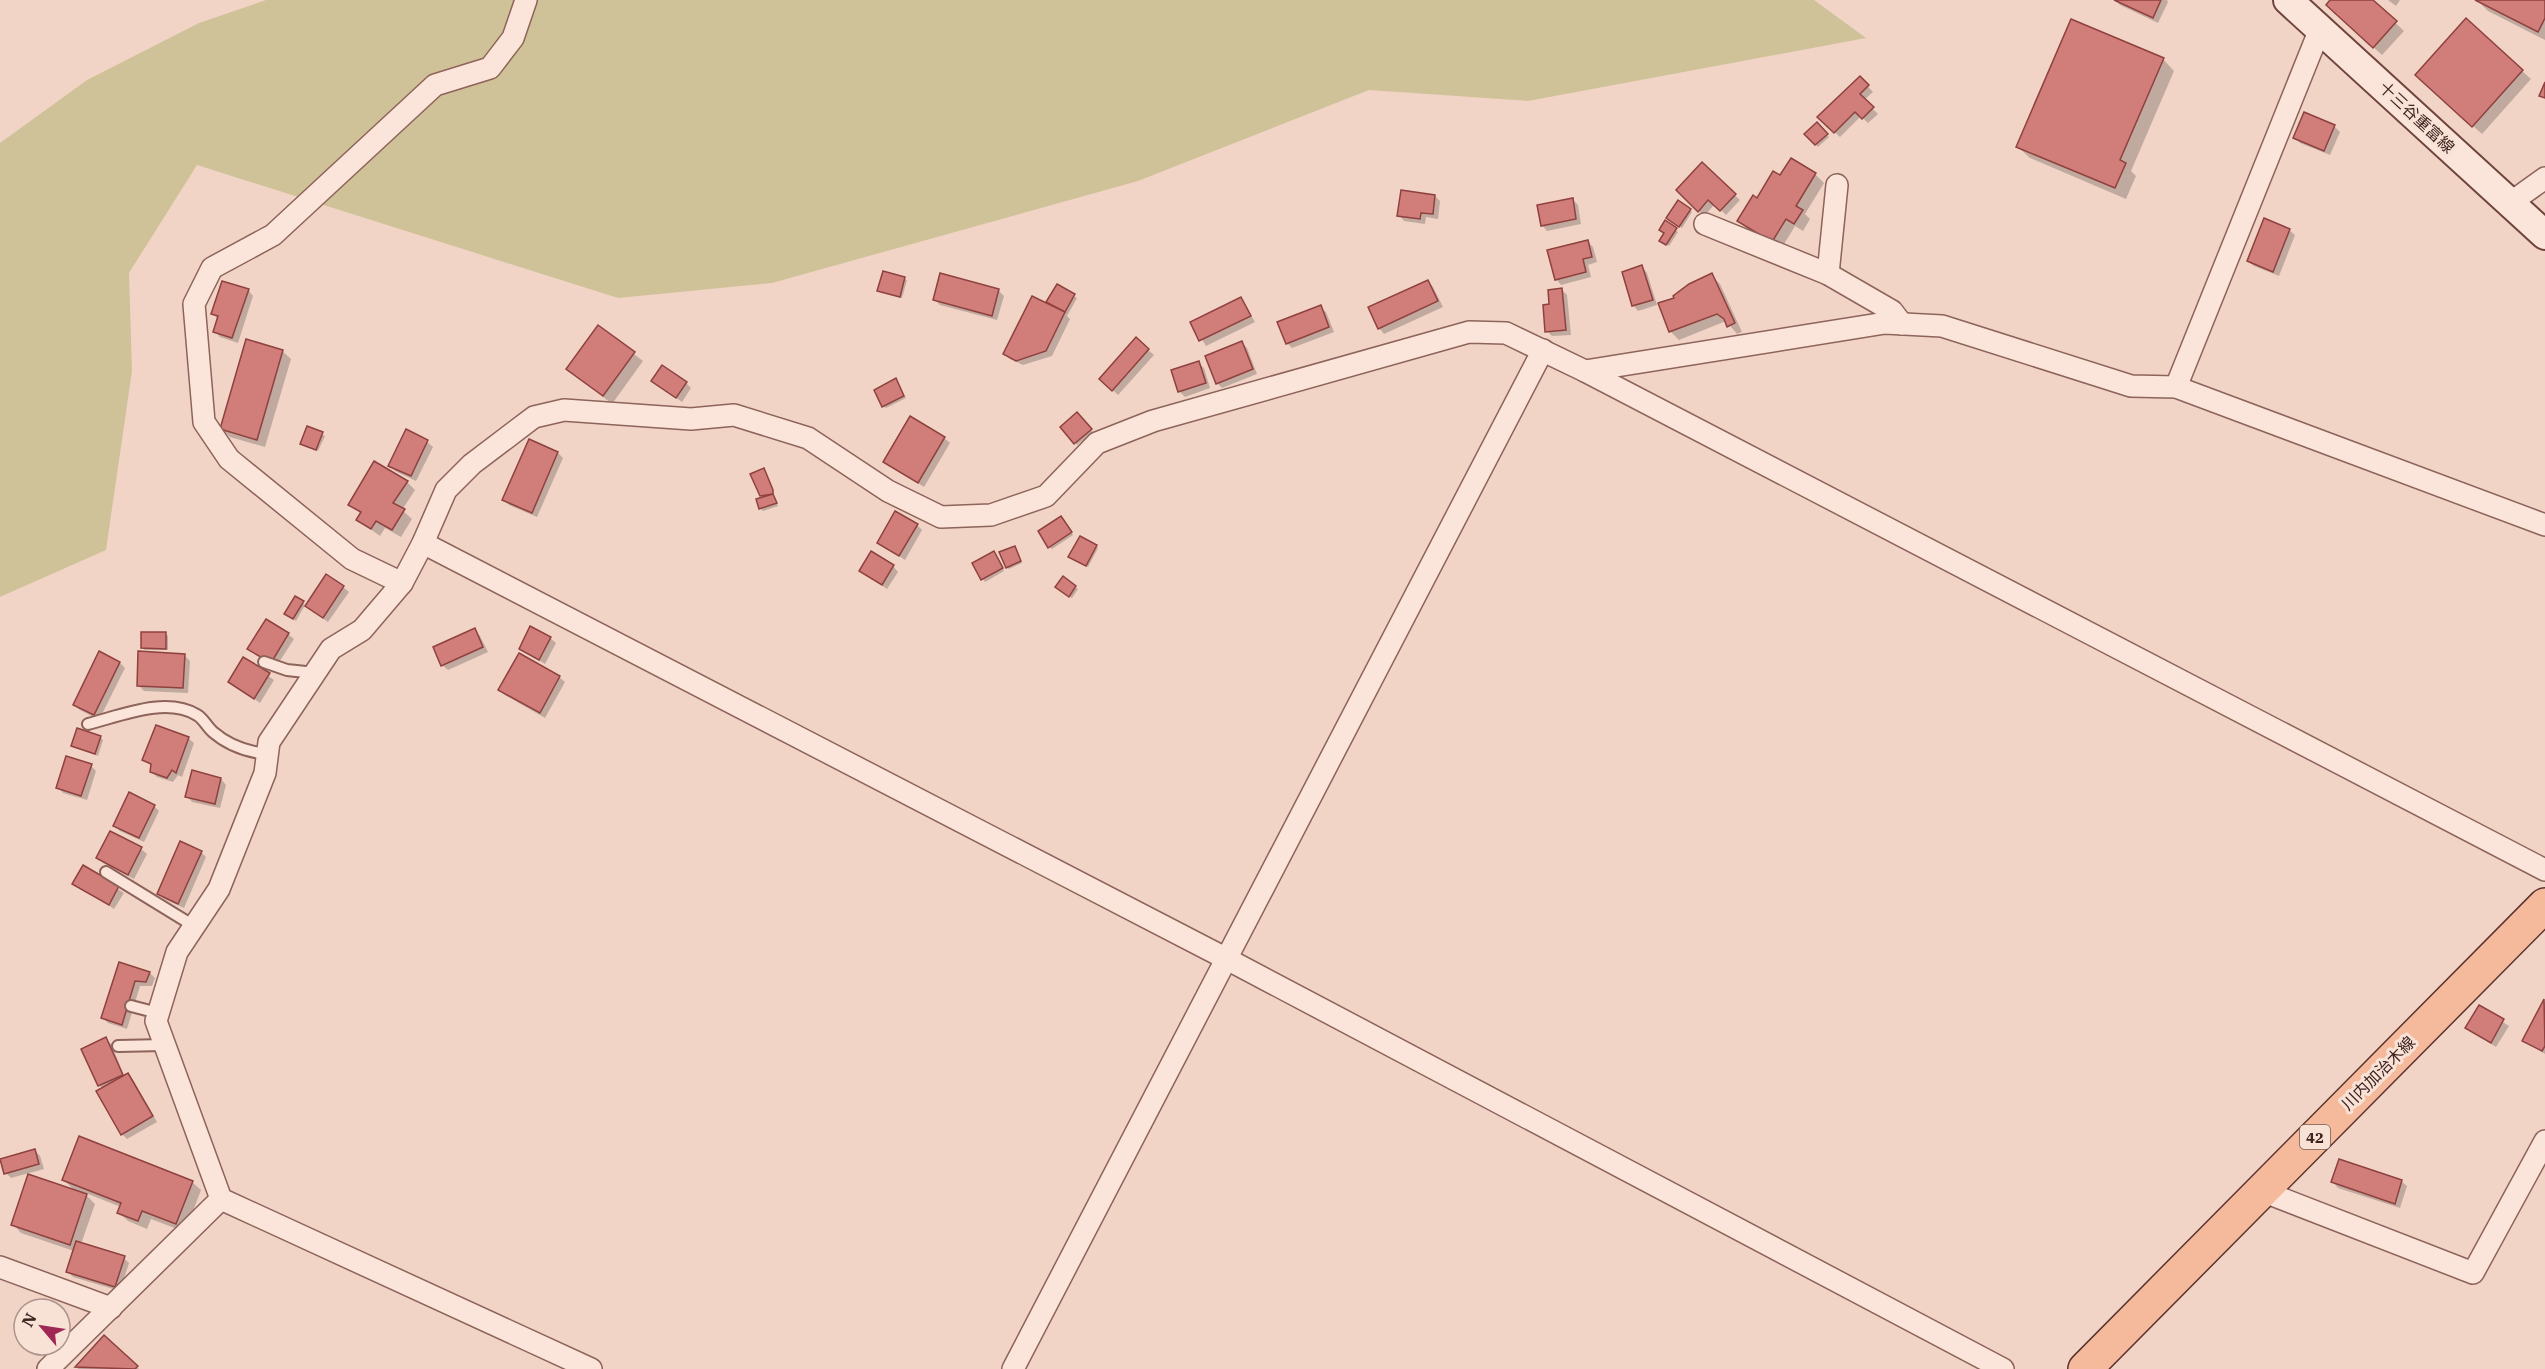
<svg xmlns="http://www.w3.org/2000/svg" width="2545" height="1369" viewBox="0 0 2545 1369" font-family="'IBM Plex Serif','Noto Sans JP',serif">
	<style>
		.green { fill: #d0c298 }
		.shadow { fill: #0003 }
		.building { fill: #d17e7a; stroke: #8e413f; stroke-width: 1.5 }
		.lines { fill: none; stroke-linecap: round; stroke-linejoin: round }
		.lane-casing { stroke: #8d635a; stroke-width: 14 }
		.street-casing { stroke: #8d635a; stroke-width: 24 }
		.secondary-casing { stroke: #6f443d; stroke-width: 32 }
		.primary-casing { stroke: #5b332e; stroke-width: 36 }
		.lane { stroke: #fbe5da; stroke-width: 10 }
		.street { stroke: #fbe5da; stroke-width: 21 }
		.secondary { stroke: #fbe5da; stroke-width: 28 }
		.primary { stroke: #f5b99c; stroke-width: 33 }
		.labels { text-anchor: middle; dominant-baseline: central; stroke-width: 6; stroke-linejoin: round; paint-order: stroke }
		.shield { fill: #f8e2d6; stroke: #755c56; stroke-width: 1.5 }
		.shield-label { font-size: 15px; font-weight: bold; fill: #3d221f }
		.street-label { font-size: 16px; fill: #3d221f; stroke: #f8e2d6 }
	</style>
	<rect width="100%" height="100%" fill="#f1d4c6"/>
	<polygon class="green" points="266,0 1814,0 1866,38 1528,101 1369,90 1138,181 772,283 618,298 197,165 129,273 132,371 106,550 0,597 0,143 87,80 199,23"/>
	<g class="shadow">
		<polygon points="2115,0 2167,0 2168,2 2158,23 2120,5"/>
		<polygon points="2332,0 2371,0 2404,31 2382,55 2336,13"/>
		<polygon points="2388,0 2400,0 2396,6"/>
		<polygon points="2477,0 2545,0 2545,40 2488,11"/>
		<polygon points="2163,59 2174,71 2131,171 2136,176 2126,199 2030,158 2018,147"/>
		<polygon points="2522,71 2531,79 2482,134 2425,84"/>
		<polygon points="1860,78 1873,92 1864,100 1878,114 1868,123 1861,116 1840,137 1819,117"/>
		<polygon points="1817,124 1829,137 1818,147 1806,134"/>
		<polygon points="2334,126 2340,132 2330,155 2300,143 2295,137"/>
		<polygon points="1792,160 1815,174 1824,183 1805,214 1810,219 1803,231 1795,226 1781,249 1748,229 1739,221 1781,177"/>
		<polygon points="1702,165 1740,200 1726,215 1715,204 1704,216 1678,190"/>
		<polygon points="1435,196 1440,201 1438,219 1426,217 1425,224 1404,221 1399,215"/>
		<polygon points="1572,199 1578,205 1581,224 1547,231 1542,225"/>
		<polygon points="1690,210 1692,212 1682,228 1670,220"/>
		<polygon points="1665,223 1678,232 1669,246 1664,243"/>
		<polygon points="2289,230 2295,235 2279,276 2254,266 2248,261"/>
		<polygon points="1588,242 1593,247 1597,262 1588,265 1591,277 1561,285 1556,279"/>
		<polygon points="1642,267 1647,273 1657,305 1638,311 1633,305"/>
		<polygon points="884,273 907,280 902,298 879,291"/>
		<polygon points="1711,275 1720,284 1742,332 1737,334 1726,321 1679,340 1670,331 1676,299"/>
		<polygon points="1428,281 1433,287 1443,307 1384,334 1379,328"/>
		<polygon points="1057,286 1077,298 1067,316 1070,319 1052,356 1023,365 1010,359 1005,354 1054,308 1048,302"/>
		<polygon points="1561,289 1567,295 1571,335 1552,336 1547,331 1551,306"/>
		<polygon points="248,290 253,296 238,343 220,337 215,331 219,320 213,314"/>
		<polygon points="998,290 1004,296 997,320 940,305 935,300"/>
		<polygon points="1241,299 1255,322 1206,346 1192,323"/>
		<polygon points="1320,307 1326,312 1334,332 1292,348 1287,343"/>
		<polygon points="599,327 643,361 612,404 568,369"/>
		<polygon points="1242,343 1247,348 1257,374 1222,388 1217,383"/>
		<polygon points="1148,350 1154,355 1118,395 1101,379"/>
		<polygon points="282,351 291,359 265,447 230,437 222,429"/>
		<polygon points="1198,363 1204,368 1210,388 1185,397 1179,391"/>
		<polygon points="896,380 906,398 886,408 883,406"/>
		<polygon points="653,381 686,383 691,388 682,402"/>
		<polygon points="1077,414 1093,432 1077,445 1062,427"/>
		<polygon points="308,428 325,436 318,451 304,445"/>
		<polygon points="406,431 427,442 433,447 416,481 395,471 390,465"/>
		<polygon points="944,438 950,443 924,487 885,462"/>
		<polygon points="530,441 558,453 563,458 537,517 509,505 504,500"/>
		<polygon points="763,470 778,506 763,511 760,508 763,498 761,495"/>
		<polygon points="407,482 415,490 402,510 412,519 401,537 385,528 380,536 358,520 361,514 350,504"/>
		<polygon points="1063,520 1073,535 1052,549 1049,547"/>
		<polygon points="917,525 922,530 905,560 879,543"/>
		<polygon points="1096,546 1098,548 1088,567 1073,559"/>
		<polygon points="1014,547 1022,563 1009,569 1007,567"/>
		<polygon points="996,556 1004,571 985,582 974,564"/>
		<polygon points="893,566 898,572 887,589 861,571"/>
		<polygon points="343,587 349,592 328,622 307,606"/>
		<polygon points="1075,587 1078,589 1072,598 1059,589"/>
		<polygon points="296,598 305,605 296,621 288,616"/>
		<polygon points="475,630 480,636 488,652 448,670 442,665"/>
		<polygon points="165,633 168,636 168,650 145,650 142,648"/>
		<polygon points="288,634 294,639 276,667 249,649"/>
		<polygon points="550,638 556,643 545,664 520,649"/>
		<polygon points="100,653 120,663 125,668 99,720 80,710 74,705"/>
		<polygon points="184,655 190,661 188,693 144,691 138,685"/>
		<polygon points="244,659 274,680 260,703 230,682"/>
		<polygon points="559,677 565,682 545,718 505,695 500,690"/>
		<polygon points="100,737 103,740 98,756 73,746"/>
		<polygon points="188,738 194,743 182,777 178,775 173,782 157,777 151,771 152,766 144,760"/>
		<polygon points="91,766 96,771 87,800 63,793 58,787"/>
		<polygon points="221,779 226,785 220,808 192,802 187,796"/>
		<polygon points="154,806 159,811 144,842 120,831 115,826"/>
		<polygon points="141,849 147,854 134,879 103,863 98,858"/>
		<polygon points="201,852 206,857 184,908 164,899 159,894"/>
		<polygon points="83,867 124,893 114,909 74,883"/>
		<polygon points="120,964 150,973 155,978 152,986 140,986 127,1029 108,1023 102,1017"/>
		<polygon points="2545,1001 2545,1054 2524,1041"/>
		<polygon points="2479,1007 2509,1026 2496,1047 2467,1028"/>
		<polygon points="105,1039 111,1044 125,1077 128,1075 133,1080 157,1122 127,1139 122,1134 103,1089 99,1085"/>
		<polygon points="35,1151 40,1156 44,1169 11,1178 6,1173"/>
		<polygon points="64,1180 192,1182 201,1190 185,1232 151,1219 147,1229 128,1221 119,1213 121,1207 83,1192 95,1204 81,1244 124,1258 129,1263 120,1291 73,1277 68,1271 74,1251 21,1233 13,1224 76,1192"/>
		<polygon points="2401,1181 2407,1186 2400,1208 2338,1188 2333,1182"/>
		<polygon points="104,1337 139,1369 78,1369 77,1367"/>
	</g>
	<g class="building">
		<polygon points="2114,0 2161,0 2153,18"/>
		<polygon points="2330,0 2373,0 2397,21 2373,48 2326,5"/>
		<polygon points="2475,0 2545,0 2545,18 2538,32"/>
		<polygon points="2466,18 2523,70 2472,127 2415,75"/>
		<polygon points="2071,19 2164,58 2120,160 2126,163 2115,188 2016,147"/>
		<polygon points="1860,76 1869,85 1860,94 1874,107 1862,119 1855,112 1834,133 1817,117"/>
		<polygon points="2545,82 2545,98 2539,96"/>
		<polygon points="2304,112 2335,125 2324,151 2293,138"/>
		<polygon points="1817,122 1828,134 1815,145 1804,134"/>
		<polygon points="1791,158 1816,173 1796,206 1803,210 1794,224 1786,219 1772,242 1737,221 1753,195 1757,198 1773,171 1780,175"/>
		<polygon points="1702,162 1736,194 1720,211 1708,200 1698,212 1676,190"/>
		<polygon points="1401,190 1435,195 1433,214 1421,213 1420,219 1397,216"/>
		<polygon points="1573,198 1576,219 1541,226 1537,205"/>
		<polygon points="1678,200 1691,209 1679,227 1666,218"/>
		<polygon points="2264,218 2290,229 2273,272 2247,261"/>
		<polygon points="1665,220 1677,228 1666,245 1659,241 1664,233 1659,230"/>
		<polygon points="1588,240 1592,257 1583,259 1586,272 1555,280 1547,250"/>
		<polygon points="1642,265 1653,300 1632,306 1622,272"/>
		<polygon points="883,271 905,277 900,297 877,291"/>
		<polygon points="940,273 999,289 992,316 933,300"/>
		<polygon points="1712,273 1735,323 1727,327 1724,319 1717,314 1669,332 1658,303 1674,298 1673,296 1689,284"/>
		<polygon points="1428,280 1438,301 1378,329 1368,307"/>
		<polygon points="222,281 249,289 232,338 213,332 218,316 211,314"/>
		<polygon points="1057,284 1075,294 1065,312 1046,302"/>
		<polygon points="1562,288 1566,330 1545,332 1543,305 1549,304 1548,290"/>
		<polygon points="1032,296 1065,312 1046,351 1016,361 1003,354"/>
		<polygon points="1241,297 1251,316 1199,341 1190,322"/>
		<polygon points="1321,305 1329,327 1286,344 1277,322"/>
		<polygon points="598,325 635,352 603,396 566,369"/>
		<polygon points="1136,337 1149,349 1112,391 1099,379"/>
		<polygon points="246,339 283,350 257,440 220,429"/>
		<polygon points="1242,341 1253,369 1216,384 1205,356"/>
		<polygon points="1199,361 1206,383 1178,392 1171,370"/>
		<polygon points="662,365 687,382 676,398 651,381"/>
		<polygon points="896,378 904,396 882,407 874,390"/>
		<polygon points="1077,412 1092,429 1074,444 1060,427"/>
		<polygon points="910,416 945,437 918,483 883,462"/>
		<polygon points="307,426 323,432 316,450 300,444"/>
		<polygon points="406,429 428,440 411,476 388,466"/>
		<polygon points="529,439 558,452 532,513 502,500"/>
		<polygon points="374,461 408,481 393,503 405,509 392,530 376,521 371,529 356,520 361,512 348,505"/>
		<polygon points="764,468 773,490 773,494 760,496 750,474"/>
		<polygon points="773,494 777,503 759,509 756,499"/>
		<polygon points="895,511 918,524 899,556 877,543"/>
		<polygon points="1061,516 1072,532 1048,548 1038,531"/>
		<polygon points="1080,536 1097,545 1086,566 1068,557"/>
		<polygon points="1015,546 1021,561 1006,568 999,552"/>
		<polygon points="871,551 894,565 882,585 859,571"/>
		<polygon points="994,551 1003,568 981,580 972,563"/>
		<polygon points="326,574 344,586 323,618 305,606"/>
		<polygon points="1063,576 1076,586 1069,597 1055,587"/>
		<polygon points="295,596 304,601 293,619 284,614"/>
		<polygon points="266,619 289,633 271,663 247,649"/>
		<polygon points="530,626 551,637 539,660 519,649"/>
		<polygon points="475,628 483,647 441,666 433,647"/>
		<polygon points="141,632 166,632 166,649 141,648"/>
		<polygon points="99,651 120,662 94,715 73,705"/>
		<polygon points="138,651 185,654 183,688 137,686"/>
		<polygon points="519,653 560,676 540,713 498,690"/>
		<polygon points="243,657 270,673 254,699 228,682"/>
		<polygon points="156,725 189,737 176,773 172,770 167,778 150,772 151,764 142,760"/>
		<polygon points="77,728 101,736 95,754 71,746"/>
		<polygon points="66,756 92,764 81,796 56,788"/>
		<polygon points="192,770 221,778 215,804 185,797"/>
		<polygon points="129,792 155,805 139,838 113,826"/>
		<polygon points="110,831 142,847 128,875 96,858"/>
		<polygon points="180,841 202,851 178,904 157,894"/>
		<polygon points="83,865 119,886 109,905 72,884"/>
		<polygon points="119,962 150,972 146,982 135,981 122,1025 101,1018"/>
		<polygon points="2544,999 2545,1046 2542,1051 2522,1041"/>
		<polygon points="2479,1005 2504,1019 2491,1043 2465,1028"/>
		<polygon points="106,1037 123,1075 98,1086 81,1049"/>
		<polygon points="128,1073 153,1116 121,1135 96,1091"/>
		<polygon points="79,1136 193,1181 176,1224 142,1211 138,1221 117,1213 121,1203 62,1180"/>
		<polygon points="35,1149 39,1164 4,1174 0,1159"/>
		<polygon points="2339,1159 2402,1180 2395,1204 2331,1182"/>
		<polygon points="28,1174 87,1194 70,1245 11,1225"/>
		<polygon points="76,1241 125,1256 115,1287 66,1272"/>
		<polygon points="104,1335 138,1366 135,1369 75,1367"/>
	</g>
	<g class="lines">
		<g class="lane-casing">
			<g id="lane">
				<polyline points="264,662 287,670 315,673"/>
				<path d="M88,724C120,716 166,696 197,715C203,718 207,727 213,732C229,746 247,752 268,754"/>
				<polyline points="106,872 194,926"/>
				<polyline points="131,1006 158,1013"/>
				<polyline points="118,1046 164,1045"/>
			</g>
		</g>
		<g class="street-casing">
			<g id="street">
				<polyline points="2510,203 2545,178"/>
				<polyline points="1705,224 1828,274 1892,311 1902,324"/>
				<polyline points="1828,274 1837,185"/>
				<polyline points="1585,371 1885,323 1942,326 2131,386 2176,387 2545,525"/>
				<polyline points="2176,387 2320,29"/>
				<polyline points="423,543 1225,958 2003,1369"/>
				<polyline points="402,583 352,559 229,459 204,422 194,304 212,268 273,235 435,85 490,68 513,38 526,0"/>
				<polyline points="2262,1191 2473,1273 2545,1141"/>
				<polyline points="0,1267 111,1308"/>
				<polyline points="48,1369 221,1199"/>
				<polyline points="591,1369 221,1199 156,1021 177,952 219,889 265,773 269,742 331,649 362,630 402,583 423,543 446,490 472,464 534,417 564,410 691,419 734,415 808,438 888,491 941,517 991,515 1046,496 1097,443 1153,421 1469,332 1506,333 1585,371 2545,870"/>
				<polyline points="1013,1369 1543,350"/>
			</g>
		</g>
		<g class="secondary-casing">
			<polyline id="secondary" points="2288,0 2545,235"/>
		</g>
		<g class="primary-casing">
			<polyline id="primary" points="2085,1369 2545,905"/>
		</g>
		<use href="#lane" class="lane"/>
		<use href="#street" class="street"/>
		<use href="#secondary" class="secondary"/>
		<use href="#primary" class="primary"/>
	</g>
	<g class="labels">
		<rect class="shield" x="2300" y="1125" width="30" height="24" rx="4.5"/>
		<g class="shield-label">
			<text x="2315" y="1137">42</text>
		</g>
		<g class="street-label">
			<text transform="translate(2417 117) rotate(43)">十三谷重富線</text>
			<text transform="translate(2378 1073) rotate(-45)">川内加治木線</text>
		</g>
	</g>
	<g transform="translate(42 1327) rotate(299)"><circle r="28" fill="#f8e2d6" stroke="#ad958d" stroke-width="1.5"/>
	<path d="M0-4.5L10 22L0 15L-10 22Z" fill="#a02753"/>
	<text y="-9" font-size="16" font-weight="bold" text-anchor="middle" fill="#3d221f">N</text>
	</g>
</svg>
